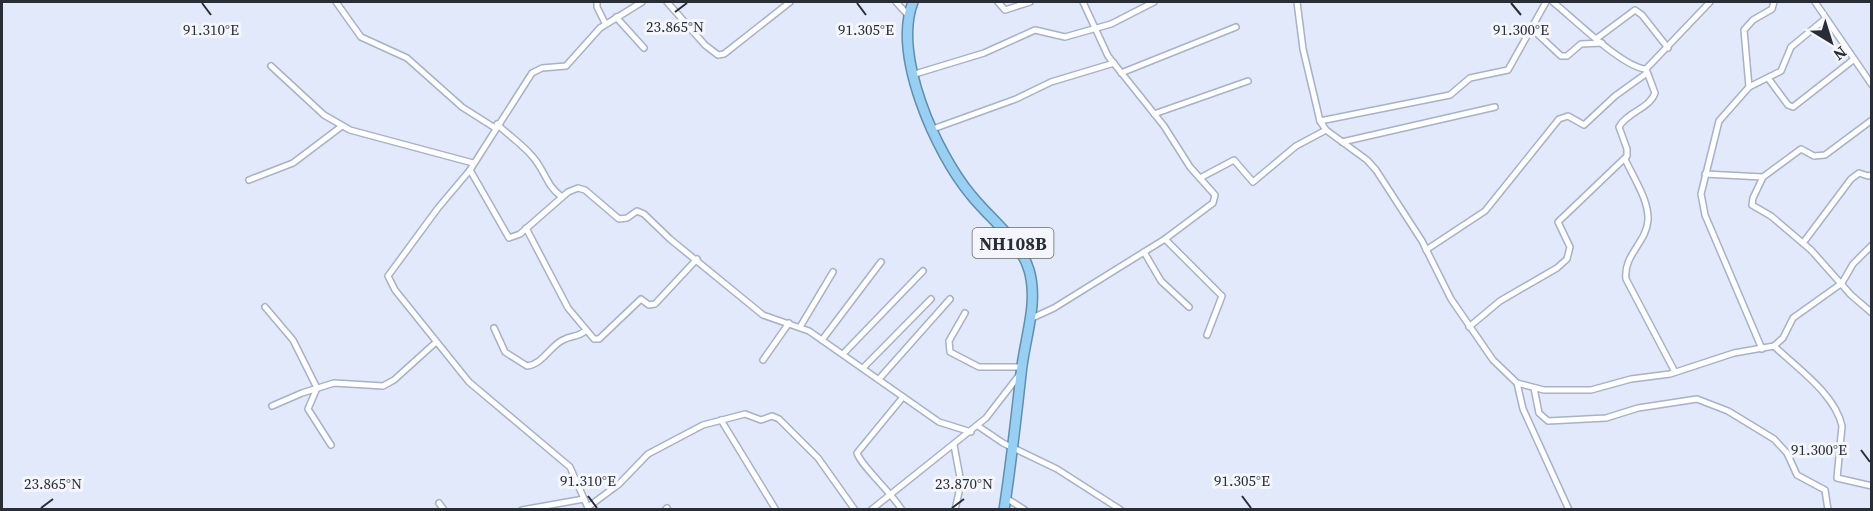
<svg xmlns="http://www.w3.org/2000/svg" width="1873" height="511" viewBox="0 0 1873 511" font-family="'Source Serif 4',serif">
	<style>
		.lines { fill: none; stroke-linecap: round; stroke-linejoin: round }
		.minor-casing { stroke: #a7b1c7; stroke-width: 8 }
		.trunk-casing { stroke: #608ead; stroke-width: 12 }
		.minor { stroke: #fff; stroke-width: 5 }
		.trunk { stroke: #98cff2; stroke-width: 9 }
		.ticks { fill: none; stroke: #292d35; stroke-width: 2 }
		.labels { text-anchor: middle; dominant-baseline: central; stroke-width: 6; stroke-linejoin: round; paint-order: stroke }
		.shield { fill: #f4f6fb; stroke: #666970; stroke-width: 1.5 }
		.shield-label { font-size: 18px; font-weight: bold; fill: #292d35 }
		.ticks-label { font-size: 15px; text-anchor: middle; fill: #292d35; stroke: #f4f6fb; stroke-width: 6; stroke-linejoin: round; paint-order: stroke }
	</style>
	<rect width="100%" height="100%" fill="#e1e9fb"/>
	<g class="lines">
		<g class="minor-casing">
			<g id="minor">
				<polyline points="336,2 361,37 407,58 462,107 495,128"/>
				<polyline points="597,2 597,7 605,23"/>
				<polyline points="667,2 705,45 718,55 724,54 790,2"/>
				<polyline points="896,2 908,15"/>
				<polyline points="998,2 1005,10 1030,2"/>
				<polyline points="1083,2 1108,56 1164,126 1190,167 1215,195 1213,203 1165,239"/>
				<polyline points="1297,2 1303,49 1320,121 1326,130 1367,160 1376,170 1422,241 1451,299 1493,360 1517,383 1544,390 1591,390 1631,379 1670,374 1734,353 1774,346 1783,338 1793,318 1842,283 1853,264 1872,245"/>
				<path d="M1553,2C1572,17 1623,68 1646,69L1710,2"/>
				<polyline points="1815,2 1872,85"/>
				<polyline points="616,17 644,48"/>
				<polyline points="1530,27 1561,56 1567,56 1581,44 1602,43"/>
				<polyline points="1596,39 1635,10 1642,15 1668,48"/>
				<polyline points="271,66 324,115 350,130 473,163"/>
				<polyline points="1121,73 1236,27"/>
				<polyline points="915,74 984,53 1035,30 1065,37 1111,24 1154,2"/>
				<polyline points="1768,78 1788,105 1793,107 1853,60"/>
				<polyline points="1749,87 1744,30 1753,20 1772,9 1774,2"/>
				<polyline points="1154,114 1248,81"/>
				<polyline points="1320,121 1450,95 1470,78 1508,70 1546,2"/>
				<path d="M497,124C508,135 522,144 532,156C545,170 546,186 562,197"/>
				<polyline points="930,130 1016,99 1051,82 1114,63"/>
				<polyline points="1342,142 1495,107"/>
				<path d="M1625,159C1633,177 1649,200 1648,220C1647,242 1623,255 1626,279L1675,372"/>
				<polyline points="470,170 509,238 520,234 568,192 578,188 585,190 619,219 627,218 637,211 644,214 670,239 763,315 809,331 939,422 971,432"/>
				<polyline points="1705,174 1763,177 1801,149 1814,156 1825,155 1872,120"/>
				<polyline points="1763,177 1753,198 1752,205 1771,216 1811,250 1851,295 1872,313"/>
				<polyline points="1200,178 1234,160 1253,182 1296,146 1326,130"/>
				<polyline points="249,180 293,163 342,126"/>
				<polyline points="526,228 568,308 594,339 599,339 641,299 649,305 655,304 697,259"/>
				<polyline points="1803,243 1851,179 1859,173 1868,176 1872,175"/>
				<polyline points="1426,250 1485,211 1559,119 1568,116 1584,125 1615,96 1647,73"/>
				<polyline points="1144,252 1161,281 1189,307"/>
				<polyline points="265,307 293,340 317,388 308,409 331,445"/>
				<polyline points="965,313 949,341 950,352 979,367 1022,367"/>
				<polyline points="1030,319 1054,308 1165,239 1222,296 1207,335"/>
				<polyline points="800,327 833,272"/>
				<path d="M1469,327L1500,301L1557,268L1567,259L1570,247L1558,222L1627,156V149L1619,127C1627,112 1649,109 1655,93L1646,69"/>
				<path d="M494,328L505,352L527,366C543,364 550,346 563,340C571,335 577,338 585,331"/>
				<polyline points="822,340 881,262"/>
				<path d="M1774,346C1797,368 1835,394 1842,426L1837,478L1872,486"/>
				<polyline points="1762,349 1705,215 1701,194 1719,121 1749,87 1781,71 1791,47 1825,19"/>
				<polyline points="843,354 923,271"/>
				<polyline points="763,360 789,323"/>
				<polyline points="863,368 931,299"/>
				<polyline points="879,379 950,299"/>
				<polyline points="1517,383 1523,409 1569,510"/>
				<polyline points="1534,388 1539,413 1548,421 1606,418 1638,408 1697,399 1728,411 1774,439 1787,453 1797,475 1825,490 1828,510"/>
				<polyline points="272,406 302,393 334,383 383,386 394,380 435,343"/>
				<polyline points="721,420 776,510"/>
				<polyline points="978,426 1003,443 1057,469 1121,510"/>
				<polyline points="954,445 961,483 955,510"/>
				<polyline points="1006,498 1025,510"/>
				<polyline points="439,503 444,510"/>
				<polyline points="588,507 619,484 648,454 703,425 745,414 761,420 772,416 779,419 818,458 855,510"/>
				<polyline points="522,510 584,499"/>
				<polyline points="589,510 570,467 469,382 395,290 388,276 438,208 470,170 532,73 542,68 566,66 600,28 642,2"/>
				<polyline points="665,510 667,508"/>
				<polyline points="871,510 986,418 1020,374"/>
				<path d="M902,510C892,493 861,466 857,453L903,397"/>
			</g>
		</g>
		<g class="trunk-casing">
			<path id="trunk" d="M913,2C892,55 936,153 971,195C990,219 1020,240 1029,270C1039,304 1024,340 1021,374C1016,420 1011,464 1004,510"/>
		</g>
		<use href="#minor" class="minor"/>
		<use href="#trunk" class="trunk"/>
	</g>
	<path class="ticks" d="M202,3L211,15M857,3L866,15M1511,3L1521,15M675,12L687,3M1861,450L1870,462M588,496L597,508M1242,496L1251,508M41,508L53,499M952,508L964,499"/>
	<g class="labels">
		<rect class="shield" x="972.5" y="228" width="81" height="30" rx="4.5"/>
		<g class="shield-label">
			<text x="1013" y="243">NH108B</text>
		</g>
	</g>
	<g class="ticks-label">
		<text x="675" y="32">23.865°N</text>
		<text x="211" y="35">91.310°E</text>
		<text x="866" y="35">91.305°E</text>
		<text x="1521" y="35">91.300°E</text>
		<text x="1819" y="455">91.300°E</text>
		<text x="588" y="486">91.310°E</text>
		<text x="1242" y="486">91.305°E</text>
		<text x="53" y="489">23.865°N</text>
		<text x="964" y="489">23.870°N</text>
	</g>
	<rect width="1873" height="511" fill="none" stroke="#292d35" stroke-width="6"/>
	<g transform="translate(1831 42) rotate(142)" stroke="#f4f6fb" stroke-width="4.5" paint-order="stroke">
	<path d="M0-4.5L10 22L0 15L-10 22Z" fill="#292d35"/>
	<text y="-9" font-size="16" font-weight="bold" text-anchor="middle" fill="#292d35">N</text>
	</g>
</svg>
